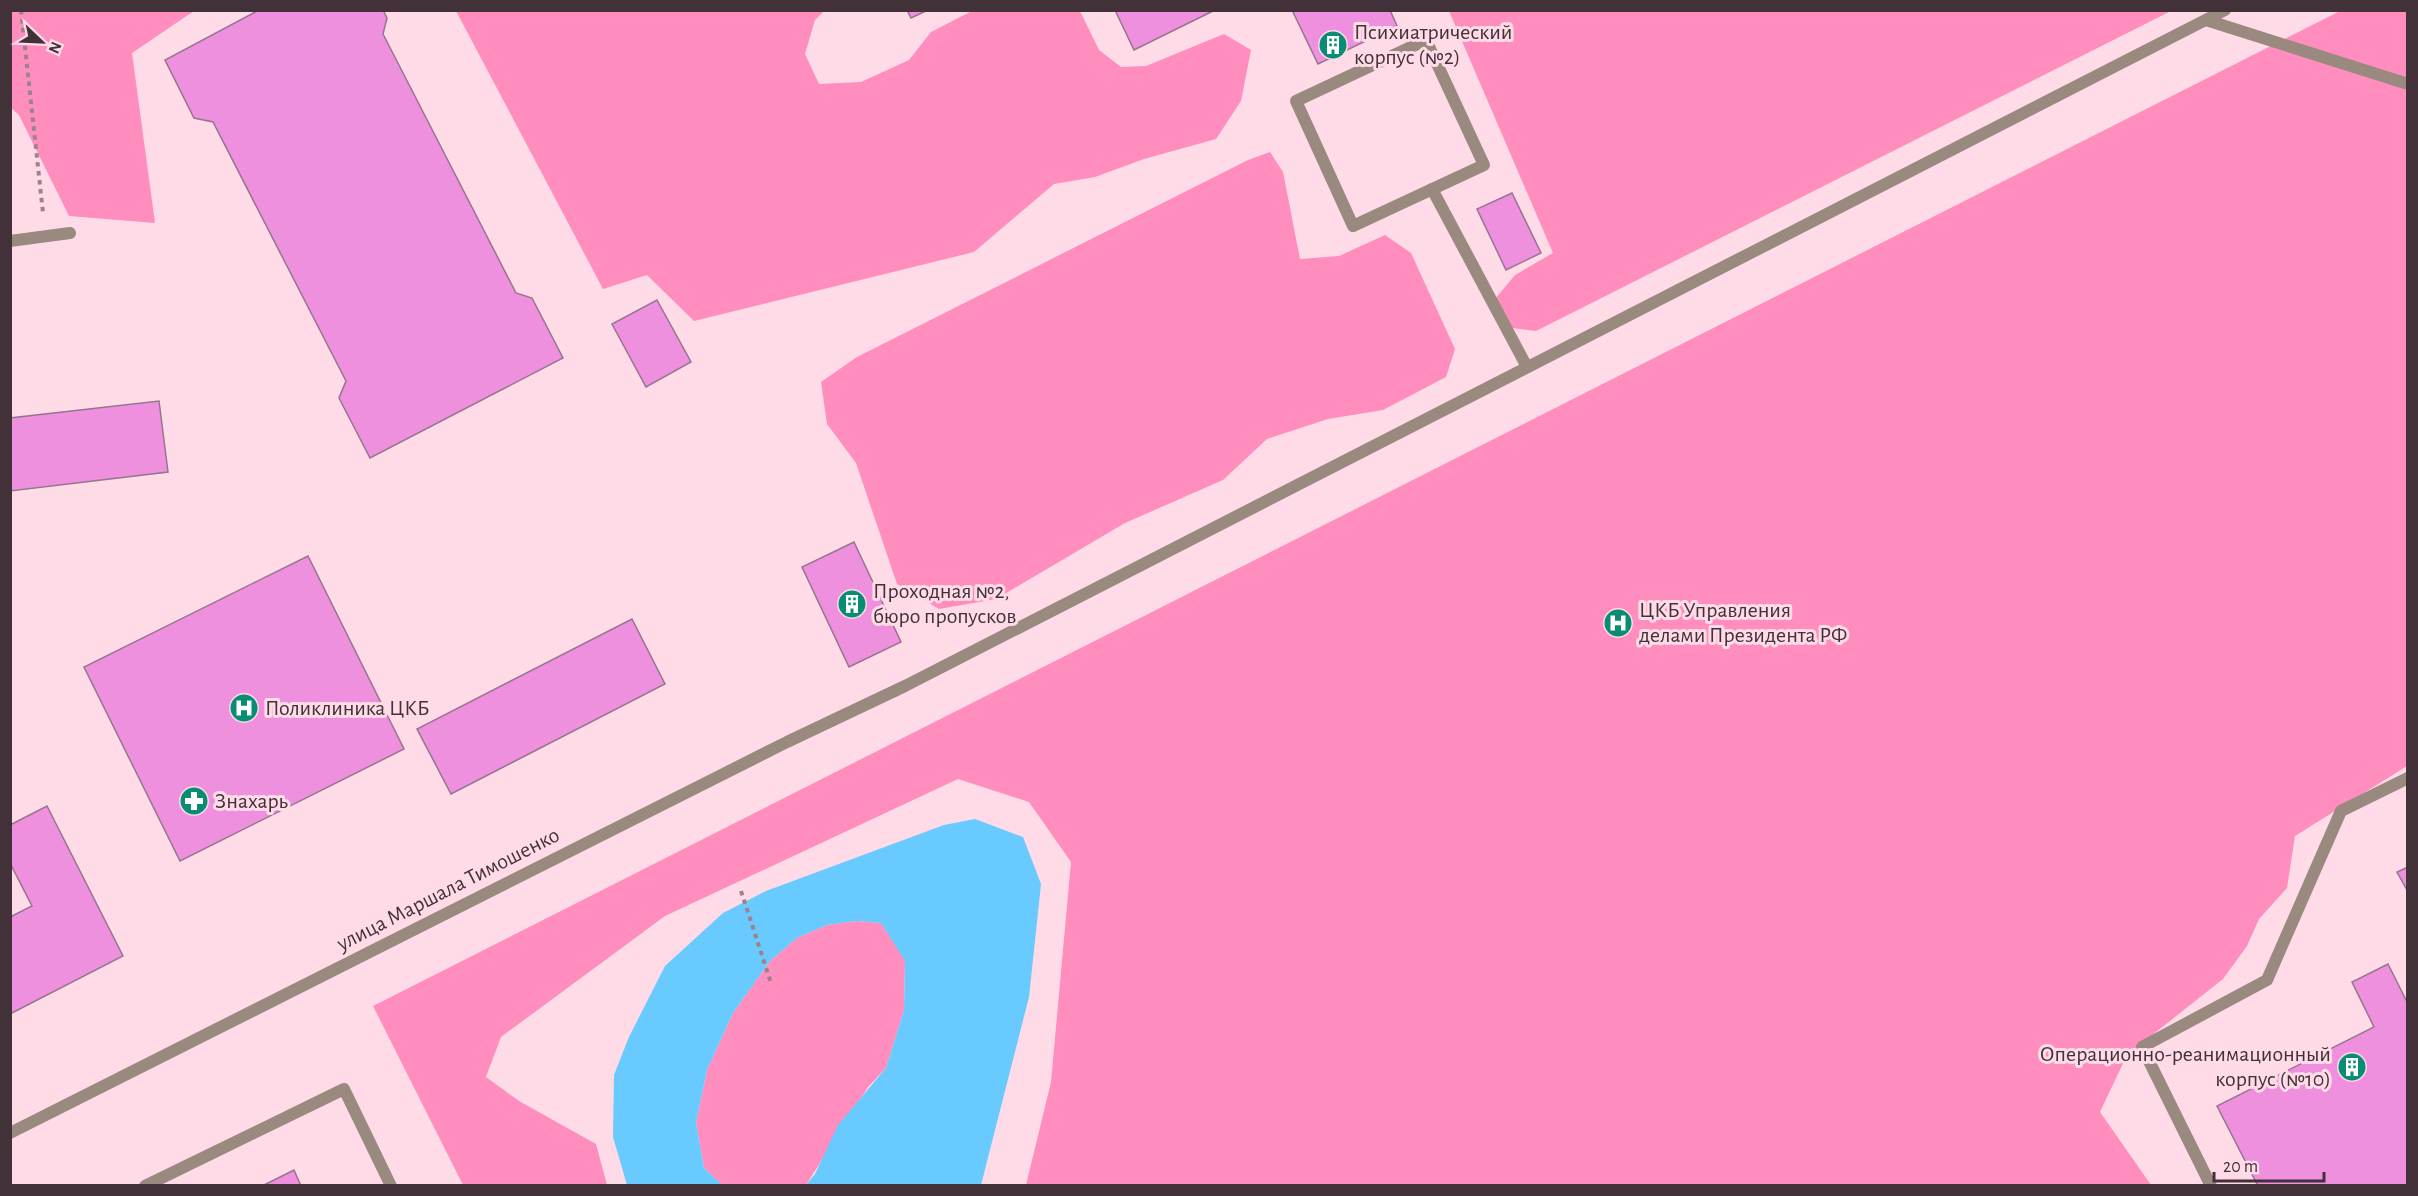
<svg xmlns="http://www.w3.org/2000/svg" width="2418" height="1196" viewBox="0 0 2418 1196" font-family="'Alegreya Sans',sans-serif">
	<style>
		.forest { fill: #ff8dbe }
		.water { fill: #68cafe }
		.building { fill: #ee90dd; stroke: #95758e; stroke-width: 1.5 }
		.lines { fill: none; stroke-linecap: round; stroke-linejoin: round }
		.path { stroke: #9c828c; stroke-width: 4; stroke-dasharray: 4.5 4.5; stroke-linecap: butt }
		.service { stroke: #99897f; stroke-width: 12 }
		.labels { text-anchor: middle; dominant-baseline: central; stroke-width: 6; stroke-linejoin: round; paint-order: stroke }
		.poi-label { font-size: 22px; fill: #423138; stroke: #ffdbe8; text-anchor: start }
		.street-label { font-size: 22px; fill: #423138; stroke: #ffdbe8 }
	</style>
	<rect width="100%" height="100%" fill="#ffdbe8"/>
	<g class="forest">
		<polygon points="10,11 194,11 132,53 155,223 69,216 19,115 11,108"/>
		<polygon points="456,11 824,11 815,20 805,54 819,84 861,82 909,60 931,32 972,11 1080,11 1099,50 1121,67 1146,66 1224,34 1251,50 1241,101 1216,139 1144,159 1095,177 1054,184 974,252 694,321 647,275 603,289"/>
		<polygon points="1449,11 2171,11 1536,331 1512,328 1495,299 1515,275 1553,253"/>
		<polygon points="2340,11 2407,11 2407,766 2295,836 2287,888 2259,919 2247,946 2223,979 2127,1055 2100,1112 2151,1185 1026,1185 1051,1082 1071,862 1029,802 958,779 665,916 501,1037 486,1077 519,1101 596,1144 607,1185 463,1185 373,1006"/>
		<polygon points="1270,152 1283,172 1300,259 1339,256 1385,235 1411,253 1455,349 1446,377 1383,410 1328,419 1267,439 1223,480 1125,523 996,599 939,609 897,584 856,463 827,424 821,382 857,357 1248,160"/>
		<polygon points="857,921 881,923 905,960 904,1010 886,1068 868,1087 806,1185 722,1185 704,1168 696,1123 707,1070 733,1013 770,961 797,938 827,925"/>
	</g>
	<polygon class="water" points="975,819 1023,837 1041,884 1029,997 981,1185 806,1185 815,1174 838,1125 886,1068 904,1010 905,961 881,923 857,921 827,925 797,938 770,961 733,1013 707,1070 696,1123 704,1168 722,1185 627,1185 613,1137 614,1075 629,1037 665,966 723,913 766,891 944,825"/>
	<g class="building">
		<polygon points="259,10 383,10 387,18 383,34 516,293 532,298 563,358 370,458 339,398 346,381 213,122 194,118 165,60"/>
		<polygon points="907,10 928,10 911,18"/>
		<polygon points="1115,10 1215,10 1134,50"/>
		<polygon points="1292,10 1390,10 1397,26 1318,64"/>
		<polygon points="1512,193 1541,253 1506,270 1477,209"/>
		<polygon points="657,300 691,362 646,387 612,324"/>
		<polygon points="159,401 168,472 10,491 10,418"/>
		<polygon points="854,542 901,642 849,667 802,567"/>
		<polygon points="308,556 404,749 180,861 84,667"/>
		<polygon points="632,619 665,684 451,794 417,729"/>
		<polygon points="47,806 123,956 10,1014 10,917 32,906 10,863 10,825"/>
		<polygon points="2408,867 2408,892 2397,872"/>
		<polygon points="2388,964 2408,1004 2408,1186 2258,1186 2217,1106 2374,1027 2352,982"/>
		<polygon points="294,1170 301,1186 262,1186"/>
	</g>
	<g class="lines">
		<g class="path">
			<polyline points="21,10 43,213"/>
			<polyline points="741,891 771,983"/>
		</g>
		<g class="service">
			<polyline points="2206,20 2408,84"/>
			<polygon points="1426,40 1484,165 1353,226 1296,101"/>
			<polyline points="1432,189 1527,367"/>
			<polyline points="10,241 70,233"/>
			<polyline points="10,1133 787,742 905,686 2225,10"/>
			<polyline points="145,1186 344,1089 391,1186"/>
			<polyline points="2211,1186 2142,1047 2267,980 2341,811 2408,778"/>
		</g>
	</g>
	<defs>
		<g id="building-disc" transform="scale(1.5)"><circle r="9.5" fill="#088d74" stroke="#ffdbe8"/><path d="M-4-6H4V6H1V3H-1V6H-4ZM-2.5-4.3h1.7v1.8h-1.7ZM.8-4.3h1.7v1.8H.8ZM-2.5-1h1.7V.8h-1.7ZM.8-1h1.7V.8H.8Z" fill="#fff"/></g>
		<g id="hospital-disc" transform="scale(1.5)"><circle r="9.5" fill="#088d74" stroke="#ffdbe8"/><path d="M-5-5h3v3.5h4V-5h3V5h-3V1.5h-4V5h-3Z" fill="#fff"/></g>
		<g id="pharmacy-disc" transform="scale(1.5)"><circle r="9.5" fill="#088d74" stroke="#ffdbe8"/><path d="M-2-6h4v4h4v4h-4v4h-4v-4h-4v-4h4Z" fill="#fff"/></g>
	</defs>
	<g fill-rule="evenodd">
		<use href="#building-disc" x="1333" y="45"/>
		<use href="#building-disc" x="852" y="604"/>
		<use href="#hospital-disc" x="1618" y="623"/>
		<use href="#hospital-disc" x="244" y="708"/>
		<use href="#pharmacy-disc" x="194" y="801"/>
		<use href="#building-disc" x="2352" y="1067"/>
	</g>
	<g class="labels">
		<g class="poi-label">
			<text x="1354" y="32">Психиатрический<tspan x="1354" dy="25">корпус (№2)</tspan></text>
			<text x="873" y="591">Проходная №2,<tspan x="873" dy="25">бюро пропусков</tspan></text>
			<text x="1639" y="610">ЦКБ Управления<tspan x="1639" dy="25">делами Президента РФ</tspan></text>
			<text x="265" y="708">Поликлиника ЦКБ</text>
			<text x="215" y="801">Знахарь</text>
			<text x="2331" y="1054" text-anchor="end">Операционно-реанимационный<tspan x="2331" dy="25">корпус (№10)</tspan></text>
		</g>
		<g class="street-label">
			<text transform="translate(448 889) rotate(-27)">улица Маршала Тимошенко</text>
		</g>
	</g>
	<rect width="2418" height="1196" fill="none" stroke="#423138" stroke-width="24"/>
	<g transform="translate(42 42) rotate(113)" stroke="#ffdbe8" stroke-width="4.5" paint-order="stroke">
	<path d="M0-4.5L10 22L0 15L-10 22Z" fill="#423138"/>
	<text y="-9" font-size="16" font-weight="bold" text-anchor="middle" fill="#423138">N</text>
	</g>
	<path d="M2214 1172v9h110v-9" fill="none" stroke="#423138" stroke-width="3"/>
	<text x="2223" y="1172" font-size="18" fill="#423138" stroke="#ffdbe8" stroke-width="4.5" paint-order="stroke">20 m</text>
</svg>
